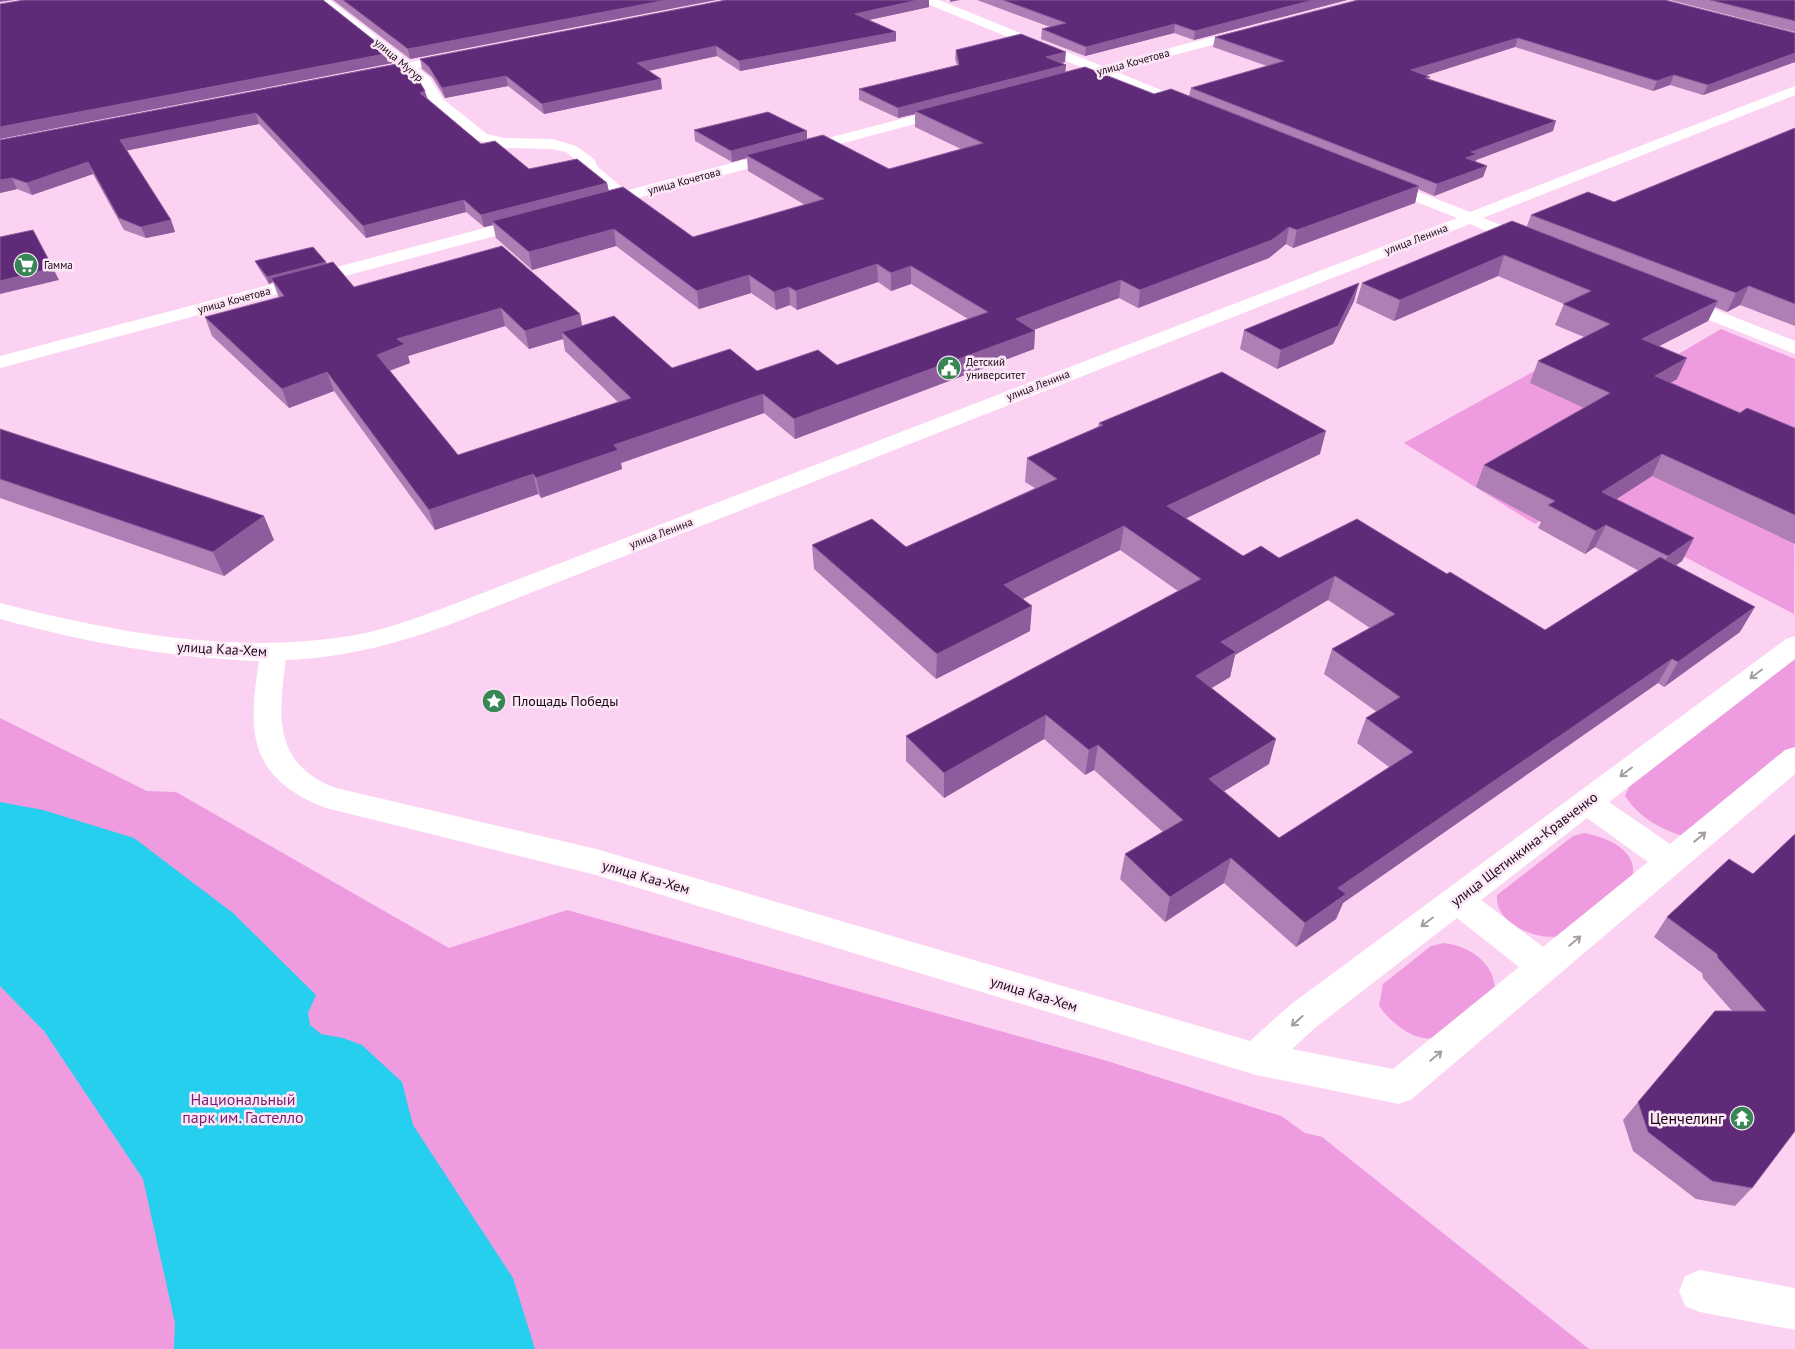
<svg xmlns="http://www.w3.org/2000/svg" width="1795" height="1349" viewBox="0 0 1795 1349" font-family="'PT Sans',sans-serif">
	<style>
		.green { fill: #ee9cdf }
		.water { fill: #25cfed }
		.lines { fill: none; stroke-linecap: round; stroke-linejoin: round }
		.street { fill: #fff; fill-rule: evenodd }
		.secondary { fill: #fff; fill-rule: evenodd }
		.wall { fill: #ae7eb5; fill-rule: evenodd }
		.shaded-wall { fill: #8e5c9c }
		.building { fill: #5f2a77; stroke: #8e5c9c; fill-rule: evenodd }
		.oneway { stroke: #a49da3 }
		.labels { text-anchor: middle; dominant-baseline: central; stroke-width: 5; stroke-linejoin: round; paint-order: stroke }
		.far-street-label { font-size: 11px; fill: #1b0918; stroke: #fce7f7 }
		.far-poi-label { font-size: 11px; fill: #1b0918; stroke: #fce7f7; text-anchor: start }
		.street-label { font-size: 14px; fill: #1b0918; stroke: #fce7f7 }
		.poi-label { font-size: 14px; fill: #1b0918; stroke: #fce7f7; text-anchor: start }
		.near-park-label { font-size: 16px; fill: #7e1c72; stroke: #fce7f7 }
		.near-poi-label { font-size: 16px; fill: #1b0918; stroke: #fce7f7; text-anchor: end }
	</style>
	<rect width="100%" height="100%" fill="#fcd2f3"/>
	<g class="green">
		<polygon points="1721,329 1795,359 1794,614 1574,499 1535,524 1404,443 1605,332 1670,359"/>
		<path d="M1795,659V750L1682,836C1658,828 1639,817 1625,796L1629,787Z"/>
		<polygon points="0,718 147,791 176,792 449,948 567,910 1104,1060 1281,1116 1305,1133 1322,1137 1589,1349 0,1349"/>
		<path d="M1584,833C1607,837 1640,851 1632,879L1560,936C1536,941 1494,923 1497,895L1573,836Z"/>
		<path d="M1444,943C1469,946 1492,961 1495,987C1482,999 1468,1011 1455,1023C1450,1027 1445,1033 1440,1036C1418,1046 1391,1023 1379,1006L1383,984L1431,946Z"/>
	</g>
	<polygon class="water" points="0,802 43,810 134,838 233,913 316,995 308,1013 310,1025 321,1034 343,1038 362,1045 402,1082 413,1125 513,1278 535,1349 174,1349 175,1323 143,1179 44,1031 0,986"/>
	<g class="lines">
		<g class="street">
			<polygon points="317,0 330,0 411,62 457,52 462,53 464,56 462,59 418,68 430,78 443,99 487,134 504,138 553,139 576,146 594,159 598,167 632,196 630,199 618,199 585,172 581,164 566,152 552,149 504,148 477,140 432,105 419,83 405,71 370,78 365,77 363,74 365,71 397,64"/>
			<path d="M1470,213L1535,238L1538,242L1535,246L1529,247L1523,246L1470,224L459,621C403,642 347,658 286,660C278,715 273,765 336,788L596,849L1250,1041L1290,1005L1786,639L1795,636V659L1609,802L1670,844L1785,750L1795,747V774L1412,1099L1399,1104L1256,1075L596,875L326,808C249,778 247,734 259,661C170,658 85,642 0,619V603C113,632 233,655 350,636C381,631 411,620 441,609ZM1587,818L1648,862L1543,947L1481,900ZM1457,918L1519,967L1393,1069L1292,1049L1316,1027Z"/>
			<polygon points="1678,295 1795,341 1795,354 1671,305 1669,301 1671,297"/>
			<polygon points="1700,1270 1795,1288 1795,1330 1700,1312 1685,1306 1679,1291 1685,1276"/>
		</g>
		<g class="secondary">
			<polygon points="923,0 939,0 1102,66 1250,27 1256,31 1254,34 1114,71 1196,104 1198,107 1196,110 1191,111 1100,75 1060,85 1055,84 1053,81 1055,78 1088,70 925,3"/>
			<polygon points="1795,86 1795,95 1470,223 1376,186 1374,183 1376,180 1388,180 1470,212"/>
			<polygon points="951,106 956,107 958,110 956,113 596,209 590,208 588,204 590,200"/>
			<polygon points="530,216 536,217 539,221 536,225 0,368 0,356"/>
		</g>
	</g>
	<g class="wall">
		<polygon points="333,0 716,0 410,59"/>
		<polygon points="726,0 929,0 929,7 869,20 896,41 740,71 717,56 649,71 662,89 544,114 508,86 445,98 432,77 422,69 420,59"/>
		<polygon points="977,0 1347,0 1194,40 1174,33 1085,56 1041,39 1042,29 1050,27"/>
		<polygon points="1670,0 1795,0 1795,32"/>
		<path d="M1795,33V62L1703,95L1670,85L1653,91L1515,47L1426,75L1429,79L1553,131L1476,160L1475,162L1487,166L1483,177L1434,196L1418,189L1415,203L1293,248L1286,244L1269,258L1138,308L1119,298L1034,330L1035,331L1034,349L795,439L764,413L621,463L622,469L541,498L538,494L435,530L334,391L289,408L212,336L205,317L279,298L273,282L269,284L258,267L255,261L326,262V264L354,287L580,314L582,326L672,368L757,371L837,365L968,319L911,284L891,291L878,282L797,310L790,305L776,310L751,293L699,309L616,246L532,270L496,238L493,225L484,227L466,212L366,238L259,124L127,150L171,220L175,232L146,238L124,230L93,174L32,195L17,189L0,193V140L402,63L427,98L481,144L529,169L607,183L609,191L693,237L805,205L748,171L747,158L732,162L695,141L694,130L807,139L889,169L961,149L915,127V114L898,118L859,100V89L957,65L955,59L956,50L1065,62L1061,63L1066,65L1065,72L1154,94L1189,96L1191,88L1267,66L1213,47L1215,37ZM505,326L529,349L563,339L565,351L618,402L458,455L390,371L410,363L408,356Z"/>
		<path d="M1795,128V326L1740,305L1727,312L1715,307L1708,321L1659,346L1677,379L1670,383L1740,413L1795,428V544L1652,476L1616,499L1694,538L1682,561L1676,565L1740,632L1664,687L1658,683L1343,903L1336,919L1296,947L1224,883L1165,922L1120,879L1125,854L1163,832L1094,770L1085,775L1044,739L944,798L906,761V736L1178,591L1120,550L1023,599L1030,631L936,679L814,569L812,545L906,547L1035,488L1025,482L1027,458L1098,427L1099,423L1320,454L1186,518L1243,556L1279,558L1447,574L1545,630L1639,571L1595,547L1585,554L1538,528L1541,522L1476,487L1484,465L1584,408L1530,383L1538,361L1584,337L1555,325L1564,304L1498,276L1394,321L1356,303L1362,283L1527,226L1531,215L1614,202ZM1328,600L1370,628L1332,649L1324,674L1377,712L1366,718L1357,743L1389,767L1279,838L1224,791L1269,764L1211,688L1230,677L1235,655Z"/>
		<polygon points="1359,283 1354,301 1333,344 1277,369 1240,349 1244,330"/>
		<polygon points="0,429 274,540 224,576 0,498"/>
		<polygon points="1795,834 1752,1188 1735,1206 1696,1199 1633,1151 1623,1120 1638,1102 1732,1011 1703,978 1702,973 1654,937 1667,917 1753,874"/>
	</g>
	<g class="shaded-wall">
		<polygon points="0,0 14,0 0,2"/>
		<polygon points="667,0 716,0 410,59 408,49"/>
		<polygon points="918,0 929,0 929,7 855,23 855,14"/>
		<polygon points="950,0 960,0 950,2"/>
		<polygon points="1313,0 1347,0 1194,40 1195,31"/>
		<polygon points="1175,24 1174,33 1085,56 1086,47"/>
		<polygon points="896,32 896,41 740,71 739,61"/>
		<polygon points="1518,38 1515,47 1409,81 1411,70"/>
		<polygon points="716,46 717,56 638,73 637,63"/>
		<polygon points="1066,52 1065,62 1045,67 1046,57"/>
		<polygon points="390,53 393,63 0,139 0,127"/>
		<polygon points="1795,53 1795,62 1703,95 1708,85"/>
		<polygon points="1066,65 1065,75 915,111 915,114 898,118 898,108"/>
		<polygon points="1674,75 1670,85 1653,91 1657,81"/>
		<polygon points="506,76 508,86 445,98 442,88"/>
		<polygon points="661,79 662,89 544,114 542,104"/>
		<polygon points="425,91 428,101 420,93"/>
		<polygon points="256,113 259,124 125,151 120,140"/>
		<polygon points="1556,121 1553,131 1476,160 1474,165 1466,158 1471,152"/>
		<polygon points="807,131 807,142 746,155 747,158 732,162 731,151"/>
		<polygon points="88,162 93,174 32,195 27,183"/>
		<polygon points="1487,166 1483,177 1434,196 1437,184"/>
		<polygon points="12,178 17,189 0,193 0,180"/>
		<polygon points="607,183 609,194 492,221 493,225 484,227 481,215"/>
		<polygon points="1419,186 1415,203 1293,248 1297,230"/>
		<polygon points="464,200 466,212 366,238 363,226"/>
		<polygon points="171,220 175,232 146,238 141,227"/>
		<polygon points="1289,227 1286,244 1269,258 1138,308 1140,290"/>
		<polygon points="614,229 616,246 532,270 529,252"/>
		<polygon points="1504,255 1498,276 1394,321 1400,300"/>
		<polygon points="326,262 328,268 271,278 273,282 269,284 267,277"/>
		<polygon points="877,264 878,282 797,310 796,291"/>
		<polygon points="911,266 911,284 891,291 891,273"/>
		<polygon points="53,268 59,280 0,294 0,281"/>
		<polygon points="749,275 751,293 699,309 697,291"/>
		<polygon points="1121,280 1119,298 1014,337 1016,319"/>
		<polygon points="1359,283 1354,301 1333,344 1277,369 1281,350"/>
		<polygon points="1749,286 1740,305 1727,312 1736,293"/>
		<polygon points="789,287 790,305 776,310 774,292"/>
		<polygon points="1718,301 1708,321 1632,360 1642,339"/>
		<polygon points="501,308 505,326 408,356 410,363 382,373 377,355 397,339"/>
		<polygon points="580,314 583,332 562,332 563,339 529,349 525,331"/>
		<polygon points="1035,331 1034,349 795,439 794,419"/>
		<polygon points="1687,358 1677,379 1645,398 1655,376"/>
		<polygon points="327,372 334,391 289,408 282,389"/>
		<polygon points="763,394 764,413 621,463 622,469 541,498 536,478 614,445"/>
		<polygon points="1326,431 1320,454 1162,530 1167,506"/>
		<polygon points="1662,454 1652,476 1592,515 1602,492"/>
		<polygon points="533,474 538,494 435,530 429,510"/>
		<polygon points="264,516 274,540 224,576 213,552"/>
		<polygon points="1606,525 1595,547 1585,554 1596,531"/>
		<polygon points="1124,526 1120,550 1002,609 1004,585"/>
		<polygon points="1694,538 1682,561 1656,580 1668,556"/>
		<polygon points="1335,576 1328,600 1235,655 1230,677 1190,701 1196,676 1221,642"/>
		<polygon points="1032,606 1030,631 936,679 937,654"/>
		<polygon points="1755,607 1740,632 1664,687 1678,662"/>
		<polygon points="1672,659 1658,683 1343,903 1336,919 1296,947 1305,923 1338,888"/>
		<polygon points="1046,715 1044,739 944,798 944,773"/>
		<polygon points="1276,739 1269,764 1203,804 1209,779"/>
		<polygon points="1098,745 1094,770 1085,775 1089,750"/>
		<polygon points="1231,858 1224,883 1165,922 1170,897"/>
	</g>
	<g class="building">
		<polygon points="24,0 323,0 390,53 0,127 0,4"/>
		<polygon points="343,0 667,0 408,49"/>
		<polygon points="726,0 918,0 855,14 896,32 739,61 716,46 637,63 661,79 542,104 506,76 442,88 429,67 420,59"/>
		<polygon points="1003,0 1313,0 1195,31 1175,24 1086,47 1042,29 1066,23"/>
		<polygon points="1358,0 1665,0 1795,33 1795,53 1708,85 1674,75 1657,81 1518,38 1411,70 1430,77 1425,78 1556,121 1471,152 1477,154 1466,158 1487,166 1437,184 1191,88 1284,61 1215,37"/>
		<polygon points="1710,0 1795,0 1795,21"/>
		<polygon points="1021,34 1066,52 1046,57 1066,65 898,108 859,89 959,65 956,50"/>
		<polygon points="402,63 415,74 425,91 420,93 481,144 495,141 529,169 577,159 607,183 481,215 464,200 363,226 256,113 120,140 171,220 141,227 119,218 88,162 27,183 12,178 0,180 0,140"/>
		<polygon points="1085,67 1154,94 1171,89 1419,186 1297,230 1289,227 1272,240 1140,290 1121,280 1016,319 1035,331 794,419 763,394 614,445 618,450 536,478 533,474 429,510 327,372 282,389 205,317 284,296 271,278 333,262 354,287 502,246 580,314 525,331 501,308 397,339 405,344 377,355 458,455 631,398 562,332 614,316 672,368 730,349 757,371 818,350 837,365 988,312 911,266 891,273 877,264 796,291 789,287 774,292 749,275 697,291 614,229 529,252 492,221 623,187 693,237 824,199 746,155 823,135 889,169 983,143 915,111"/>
		<polygon points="768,112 807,131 731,151 694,130"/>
		<polygon points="1795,128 1795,304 1749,286 1736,293 1531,215 1588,192 1614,202"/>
		<polygon points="1512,221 1718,301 1642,339 1687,358 1655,376 1740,413 1747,408 1795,428 1795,515 1662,454 1602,492 1694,538 1668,556 1606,525 1596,531 1548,505 1555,501 1484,465 1610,393 1538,361 1610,324 1563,304 1591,291 1504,255 1400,300 1362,283"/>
		<polygon points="33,230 53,268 0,281 0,237"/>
		<polygon points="313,247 326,262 267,277 255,261"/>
		<polygon points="1359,283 1338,326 1281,350 1244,330"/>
		<path d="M1222,372L1326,431L1167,506L1243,556L1261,546L1279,558L1357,519L1447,574L1450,572L1545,630L1660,557L1755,607L1678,662L1672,659L1338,888L1346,894L1305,923L1231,858L1170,897L1125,854L1183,820L1098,745L1089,750L1046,715L944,773L906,736L1201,579L1124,526L1004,585L1032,606L937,654L812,545L872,519L906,547L1057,479L1027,458L1103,425L1099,423ZM1335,576L1395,614L1332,649L1400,697L1366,718L1413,752L1279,838L1209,779L1276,739L1196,676L1236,652L1221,642Z"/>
		<polygon points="0,429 264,516 213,552 0,479"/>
		<polygon points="1795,834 1795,1131 1752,1188 1712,1181 1648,1132 1638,1102 1715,1011 1766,1011 1718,958 1717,954 1667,917 1729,859 1753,874"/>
	</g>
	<defs><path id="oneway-shaft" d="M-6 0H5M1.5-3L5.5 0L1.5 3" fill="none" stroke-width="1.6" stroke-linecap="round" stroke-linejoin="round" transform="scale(1.25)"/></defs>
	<g class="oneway">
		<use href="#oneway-shaft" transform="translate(1756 674) rotate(143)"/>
		<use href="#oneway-shaft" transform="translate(1626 772) rotate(143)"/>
		<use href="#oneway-shaft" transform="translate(1700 837) rotate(-40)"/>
		<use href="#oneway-shaft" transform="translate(1427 922) rotate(143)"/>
		<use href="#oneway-shaft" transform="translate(1575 941) rotate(-40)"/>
		<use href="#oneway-shaft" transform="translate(1297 1021) rotate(138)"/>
		<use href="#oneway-shaft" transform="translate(1436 1056) rotate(-40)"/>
	</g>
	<defs>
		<g id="supermarket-disc" transform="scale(1.25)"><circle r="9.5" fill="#388655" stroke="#fce7f7"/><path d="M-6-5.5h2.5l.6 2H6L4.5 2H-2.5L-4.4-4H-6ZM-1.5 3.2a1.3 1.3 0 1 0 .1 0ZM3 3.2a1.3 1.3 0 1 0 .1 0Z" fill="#fff"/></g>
		<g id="civic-disc" transform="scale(1.25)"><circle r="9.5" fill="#388655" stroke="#fce7f7"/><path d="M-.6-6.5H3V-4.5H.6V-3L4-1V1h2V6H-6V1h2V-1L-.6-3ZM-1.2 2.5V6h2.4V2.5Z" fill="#fff"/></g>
		<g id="sight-disc" transform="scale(1.25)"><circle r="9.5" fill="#388655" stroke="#fce7f7"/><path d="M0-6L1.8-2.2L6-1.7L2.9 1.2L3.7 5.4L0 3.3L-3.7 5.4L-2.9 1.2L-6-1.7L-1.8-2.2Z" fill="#fff"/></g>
		<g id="temple-disc" transform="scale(1.25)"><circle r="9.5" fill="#388655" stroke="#fce7f7"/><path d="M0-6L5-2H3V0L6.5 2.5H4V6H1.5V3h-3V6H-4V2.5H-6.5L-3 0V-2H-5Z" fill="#fff"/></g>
	</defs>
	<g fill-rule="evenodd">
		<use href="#supermarket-disc" x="26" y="265"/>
		<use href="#civic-disc" x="949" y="368"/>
		<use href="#sight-disc" x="494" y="701"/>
		<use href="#temple-disc" x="1742" y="1118"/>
	</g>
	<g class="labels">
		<g class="far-street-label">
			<text transform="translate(399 60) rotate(40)">улица Мугур</text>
			<text transform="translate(1133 62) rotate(-15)">улица Кочетова</text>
			<text transform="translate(684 181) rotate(-15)">улица Кочетова</text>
			<text transform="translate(1416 239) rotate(-21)">улица Ленина</text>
			<text transform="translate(234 300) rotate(-15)">улица Кочетова</text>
			<text transform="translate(1038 385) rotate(-21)">улица Ленина</text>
			<text transform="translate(661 533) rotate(-21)">улица Ленина</text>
		</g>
		<g class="far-poi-label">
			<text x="44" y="265">Гамма</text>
			<text x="966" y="362">Детский<tspan x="966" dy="13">университет</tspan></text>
		</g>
		<g class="street-label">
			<text transform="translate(222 649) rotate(3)">улица Каа-Хем</text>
			<text transform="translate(1524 849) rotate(-37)">улица Щетинкина-Кравченко</text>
			<text transform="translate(646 877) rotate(16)">улица Каа-Хем</text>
			<text transform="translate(1034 994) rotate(17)">улица Каа-Хем</text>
		</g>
		<g class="poi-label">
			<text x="512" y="701">Площадь Победы</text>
		</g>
		<g class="near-park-label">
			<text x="243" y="1099">Национальный<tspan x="243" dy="18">парк им. Гастелло</tspan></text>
		</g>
		<g class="near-poi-label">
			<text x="1724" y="1118">Ценчелинг</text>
		</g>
	</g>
</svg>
